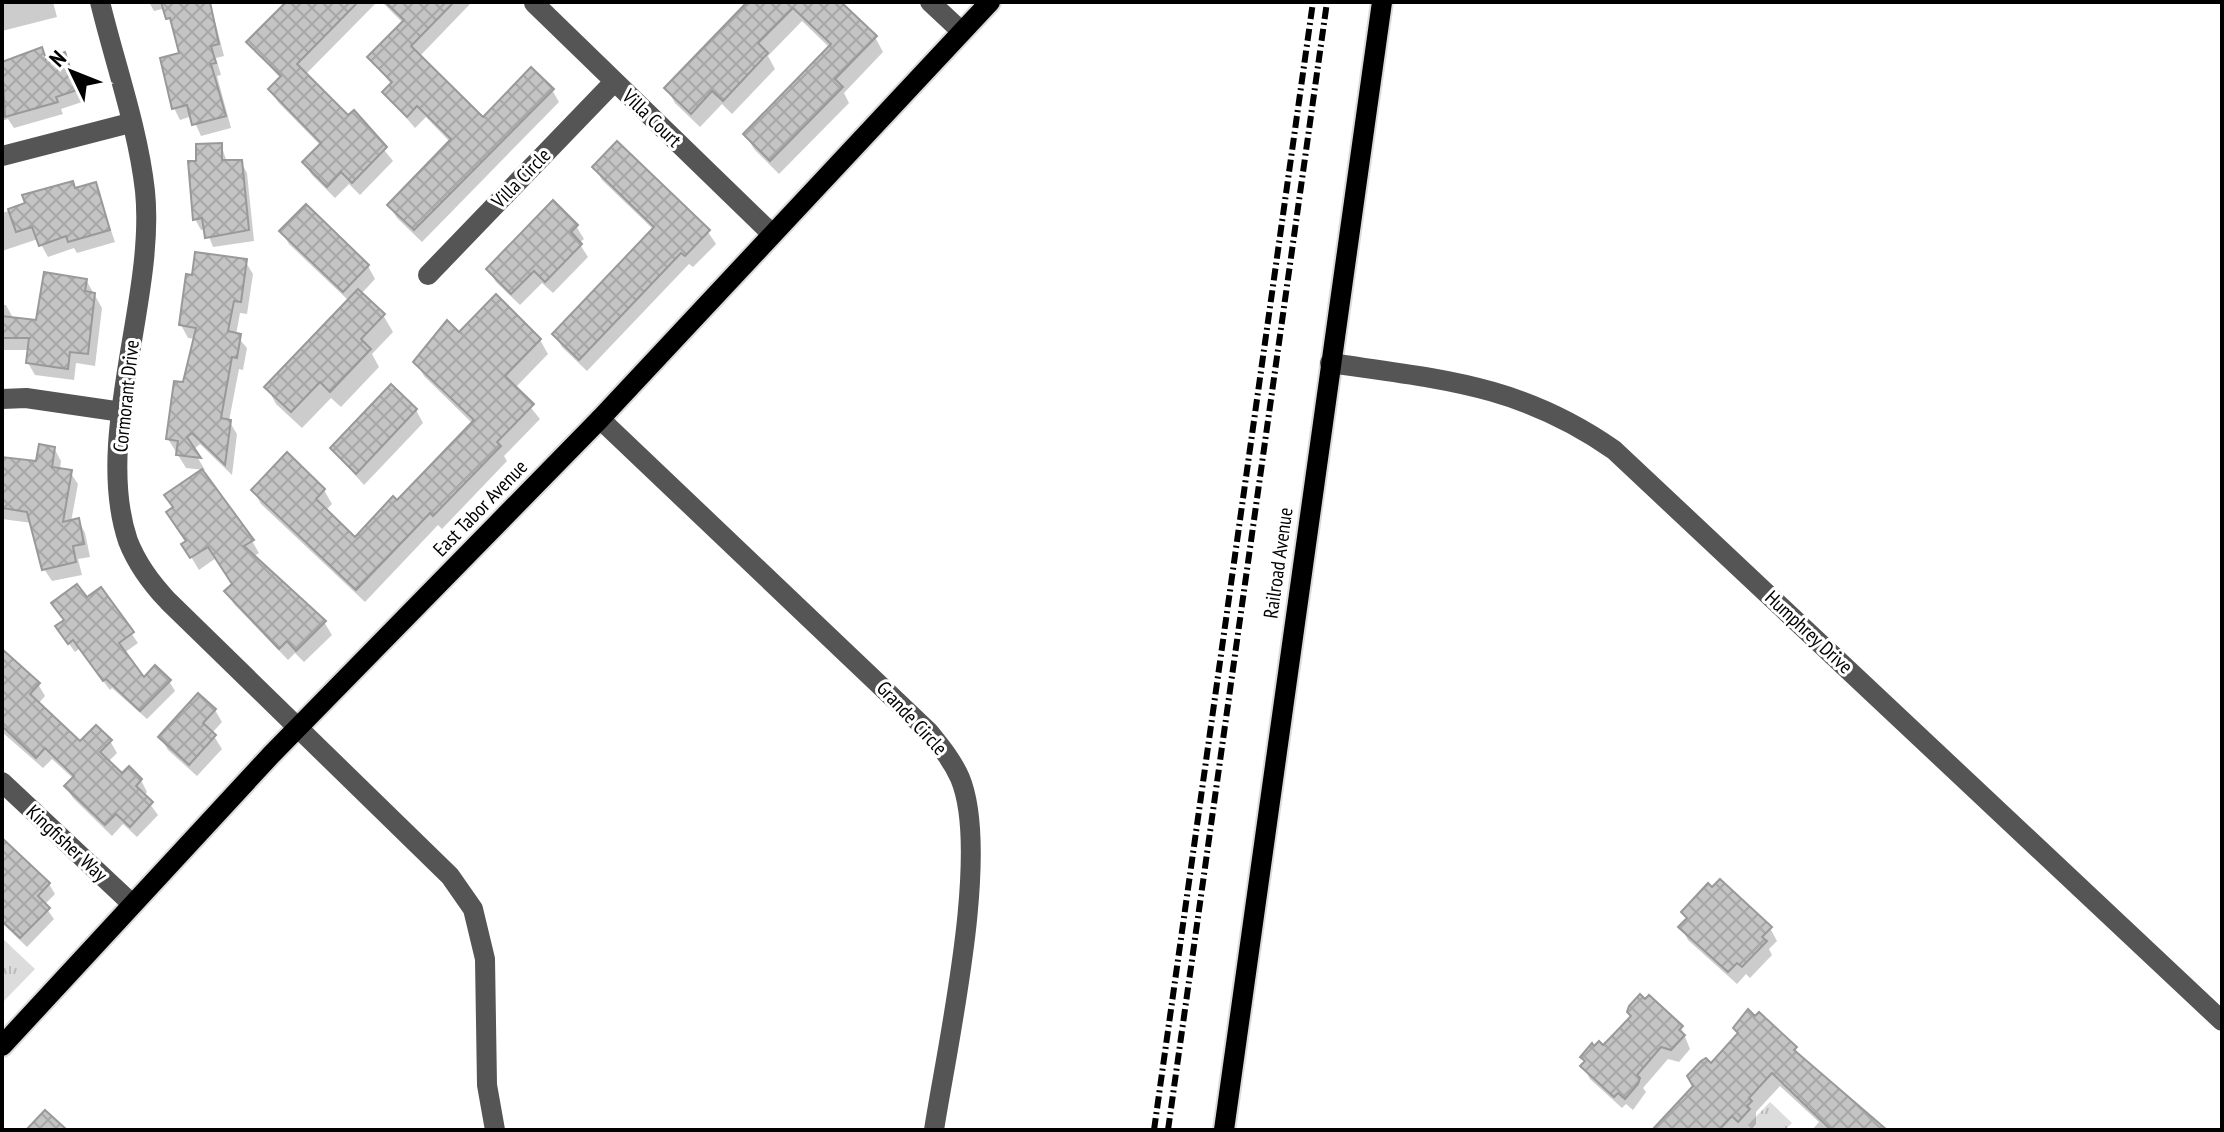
<svg xmlns="http://www.w3.org/2000/svg" width="2224" height="1132" viewBox="0 0 2224 1132" font-family="'PT Sans Narrow',sans-serif">
	<style>
		.park { fill: url(#park-tufts) }
		.shadow { fill: #0003 }
		.building { fill: url(#building-cross-hatch); stroke: #999; stroke-width: 2 }
		.lines { fill: none; stroke-linecap: round; stroke-linejoin: round }
		.major-casing { stroke: #dbdbdb; stroke-width: 24 }
		.minor { stroke: #555; stroke-width: 20 }
		.major { stroke: #000; stroke-width: 20 }
		.rail { stroke: #000; stroke-width: 6; stroke-dasharray: 12 4 2 4; stroke-linecap: butt }
		.labels { text-anchor: middle; dominant-baseline: central; stroke-width: 6; stroke-linejoin: round; paint-order: stroke }
		.street-label { font-size: 20px; fill: #000; stroke: #fff }
	</style>
	<defs>
		<pattern id="park-tufts" width="24" height="20" patternUnits="userSpaceOnUse" patternTransform="scale(2)"><rect width="24" height="20" fill="#dcdcdc"/><path d="M3 7l-1-3M5 7V3M7 7l1-3M15 17l-1-3M17 17v-4M19 17l1-3" fill="none" stroke="#bbb"/></pattern>
		<pattern id="building-cross-hatch" width="8" height="8" patternUnits="userSpaceOnUse" patternTransform="scale(2)"><rect width="8" height="8" fill="#c4c4c4"/><path d="M0 0l8 8M0 8l8-8" fill="none" stroke="#a7a7a7"/></pattern>
	</defs>
	<rect width="100%" height="100%" fill="#fff"/>
	<g class="park">
		<polygon points="2,938 35,969 2,1003"/>
		<polygon points="1770,1102 1792,1123 1785,1130 1753,1130 1748,1125"/>
	</g>
	<g class="shadow">
		<polygon points="2,2 53,2 57,17 2,31"/>
		<polygon points="149,2 210,2 224,56 216,58 221,75 217,76 231,128 201,136 192,116 180,120 174,108 182,54 166,8 154,11"/>
		<polygon points="289,2 377,2 305,75 348,118 354,112 393,161 360,195 349,184 335,198 312,175 304,163 321,146 278,102 270,89 281,79 249,43"/>
		<polygon points="382,2 472,2 419,57 483,120 552,90 559,102 422,242 397,218 389,205 450,142 426,117 415,128 385,93 392,85 370,58 403,23"/>
		<polygon points="749,2 838,2 875,37 883,52 844,93 849,103 779,174 754,149 746,135 830,48 802,21 768,56 775,69 732,114 722,104 700,127 675,103 667,89"/>
		<polygon points="41,50 47,61 64,55 82,102 61,109 63,114 14,128 8,119 2,121 2,64"/>
		<polygon points="221,145 227,162 241,162 247,173 254,241 213,247 206,229 201,230 195,219 190,163 198,163"/>
		<polygon points="595,167 708,232 716,244 693,267 689,264 587,371 562,347 554,334 654,230 602,180"/>
		<polygon points="95,184 115,242 77,253 74,248 48,257 38,239 2,251 2,213"/>
		<polygon points="576,226 584,239 579,243 588,257 553,293 542,283 520,305 496,282 488,269"/>
		<polygon points="282,232 368,266 375,279 361,294 383,315 393,332 372,354 379,367 341,407 331,398 302,428 276,404 267,387 349,301 289,244"/>
		<polygon points="245,261 253,274 247,314 240,313 236,335 247,348 243,370 239,369 229,421 237,434 232,475 200,444 193,450 205,470 186,468 168,439 196,339 188,338 181,325 194,277"/>
		<polygon points="86,280 102,308 95,366 76,363 74,380 35,375 28,363 29,350 2,350 2,305 6,305 13,318 38,323"/>
		<polygon points="459,334 540,340 548,354 515,388 540,419 504,456 507,461 442,529 438,525 365,602 261,504 253,490 324,490 332,504 325,511 355,540 397,503 473,424 424,376 416,362"/>
		<polygon points="416,410 423,423 364,485 332,449"/>
		<polygon points="54,448 61,461 60,470 70,472 78,484 71,522 78,520 85,533 90,557 78,559 82,575 52,581 44,569 32,523 2,519 2,459 38,464"/>
		<polygon points="252,541 259,553 253,557 324,622 332,635 304,662 295,653 288,660 234,604 227,592 234,585 216,558 199,570 184,545"/>
		<polygon points="101,590 138,643 124,653 144,680 169,681 175,691 147,719 112,688 110,690 79,649 75,652 63,636 87,600"/>
		<polygon points="2,646 3,652 38,684 45,696 38,704 80,744 110,741 117,753 108,762 122,776 141,780 147,792 144,796 158,815 137,837 123,824 112,836 73,798 66,787 74,779 52,759 43,768 2,732"/>
		<polygon points="215,710 222,722 212,733 222,749 197,776 168,750 161,738"/>
		<polygon points="2,849 49,884 55,894 44,905 54,919 27,947 2,923"/>
		<polygon points="1681,927 1770,928 1777,941 1769,949 1772,955 1750,978 1746,974 1737,984 1688,940"/>
		<polygon points="1681,1027 1690,1049 1679,1062 1668,1059 1643,1088 1646,1092 1633,1110 1626,1104 1622,1108 1590,1079 1583,1066 1586,1063 1582,1057 1603,1048"/>
		<polygon points="1795,1048 1801,1058 1881,1130 1812,1130 1819,1122 1780,1086 1756,1112 1756,1124 1751,1130 1654,1130 1711,1066"/>
	</g>
	<g class="building">
		<polygon points="161,2 210,2 219,44 211,46 216,63 211,64 226,116 192,125 187,105 172,109 160,58 179,53 170,18 166,19"/>
		<polygon points="286,2 358,2 297,64 348,115 354,110 387,147 352,183 341,172 327,187 302,162 321,143 268,89 281,76 246,42"/>
		<polygon points="385,2 454,2 411,46 483,117 531,67 554,89 414,230 387,205 451,139 417,106 407,117 382,92 392,82 367,57 404,20"/>
		<polygon points="747,2 841,2 877,36 835,79 843,87 770,161 743,134 831,44 793,8 758,43 768,53 723,101 712,91 691,114 664,88"/>
		<polygon points="42,47 46,59 65,52 77,90 56,97 58,102 5,117 2,62"/>
		<polygon points="617,141 710,230 685,256 681,253 579,360 552,334 654,227 592,167"/>
		<polygon points="222,143 222,160 242,160 249,230 205,238 202,218 193,220 188,161 196,161 196,144"/>
		<polygon points="73,181 75,188 96,182 110,230 68,242 66,236 39,246 32,227 16,232 8,209 25,203 22,195"/>
		<polygon points="553,200 578,225 571,232 582,244 545,282 534,271 511,294 486,269"/>
		<polygon points="306,204 369,265 343,292 279,231"/>
		<polygon points="195,252 247,259 241,302 234,301 228,331 241,334 237,358 232,357 221,418 231,420 225,465 192,433 187,437 201,458 176,455 178,441 166,439 174,381 183,382 196,328 179,325 186,274 192,275"/>
		<polygon points="44,272 87,279 85,291 95,293 88,354 70,352 68,369 26,363 29,338 2,338 2,316 36,320"/>
		<polygon points="358,289 385,314 361,339 371,349 330,392 320,382 291,412 264,387"/>
		<polygon points="496,294 541,339 505,376 534,404 497,442 501,446 433,516 430,513 356,590 251,490 287,452 325,489 316,499 355,537 393,496 397,500 474,420 413,362 447,320 459,332"/>
		<polygon points="391,384 417,409 356,474 330,448"/>
		<polygon points="39,444 55,447 52,467 72,470 63,522 79,518 84,544 73,546 76,562 42,570 27,512 2,508 2,457 36,461"/>
		<polygon points="202,469 254,540 244,546 326,621 296,651 287,641 279,649 224,591 232,584 208,547 190,558 181,544 186,541 166,512 173,507 164,495"/>
		<polygon points="77,584 87,597 101,587 134,632 119,643 144,677 155,665 171,680 140,711 106,679 103,681 73,640 68,644 55,626 64,620 51,603"/>
		<polygon points="2,649 40,683 30,694 80,741 96,725 112,740 100,752 122,773 129,766 142,779 136,786 153,802 130,827 116,814 105,825 64,786 74,776 45,748 36,758 2,726"/>
		<polygon points="198,693 216,709 203,723 216,735 189,765 158,737"/>
		<polygon points="2,838 50,883 38,896 50,908 20,938 2,921"/>
		<polygon points="1720,879 1772,927 1762,937 1767,941 1742,967 1737,963 1728,972 1678,927 1687,918 1681,912 1708,883 1712,887"/>
		<polygon points="1640,994 1645,999 1649,995 1683,1026 1679,1030 1685,1035 1671,1050 1661,1047 1637,1075 1640,1078 1638,1084 1625,1099 1618,1093 1614,1097 1580,1066 1585,1061 1580,1057 1592,1043 1594,1046 1599,1041 1603,1045 1610,1038 1631,1016 1627,1012 1629,1006"/>
		<polygon points="1748,1009 1755,1016 1759,1012 1797,1047 1794,1050 1887,1130 1831,1130 1772,1073 1749,1098 1752,1101 1747,1106 1750,1109 1738,1122 1732,1116 1719,1130 1652,1130 1693,1086 1687,1076 1701,1061 1706,1058 1711,1063 1738,1033 1733,1028"/>
		<polygon points="45,1110 67,1130 26,1130"/>
	</g>
	<g class="lines">
		<g class="major-casing">
			<g id="major">
				<polyline points="2,1046 271,755 600,419 990,2"/>
				<polyline points="1224,1130 1382,2"/>
			</g>
		</g>
		<g class="minor">
			<path d="M100,2C115,64 138,128 145,191C156,298 93,438 128,541C137,564 151,583 168,601L450,876L473,909L485,959L487,1085L495,1130"/>
			<polyline points="930,2 961,31"/>
			<polyline points="534,3 771,233"/>
			<polyline points="2,156 130,123"/>
			<polyline points="428,275 614,82"/>
			<path d="M1330,363C1439,379 1520,384 1614,450L2222,1021"/>
			<polyline points="2,399 26,398 122,412"/>
			<path d="M600,419L929,732C941,747 952,760 960,778C991,852 947,1046 934,1130"/>
			<polyline points="2,782 131,903"/>
		</g>
		<use href="#major" class="major"/>
		<g class="rail">
			<polyline points="1154,1130 1313,2"/>
			<polyline points="1168,1130 1327,2"/>
		</g>
	</g>
	<g class="labels">
		<g class="street-label">
			<text transform="translate(652 118) rotate(44)">Villa Court</text>
			<text transform="translate(521 178) rotate(-46)">Villa Circle</text>
			<text transform="translate(126 396) rotate(-84)">Cormorant Drive</text>
			<text transform="translate(480 508) rotate(-46)">East Tabor Avenue</text>
			<text transform="translate(1278 563) rotate(-82)">Railroad Avenue</text>
			<text transform="translate(1809 632) rotate(43)">Humphrey Drive</text>
			<text transform="translate(912 718) rotate(47)">Grande Circle</text>
			<text transform="translate(67 843) rotate(43)">Kingfisher Way</text>
		</g>
	</g>
	<rect width="2224" height="1132" fill="none" stroke="#000000" stroke-width="8"/>
	<g transform="translate(72 72) rotate(313)" stroke="#ffffff" stroke-width="6" paint-order="stroke">
	<path d="M0-6L14 30L0 20L-14 30Z" fill="#000000"/>
	<text y="-12" font-size="22" font-weight="bold" text-anchor="middle" fill="#000000">N</text>
	</g>
</svg>
